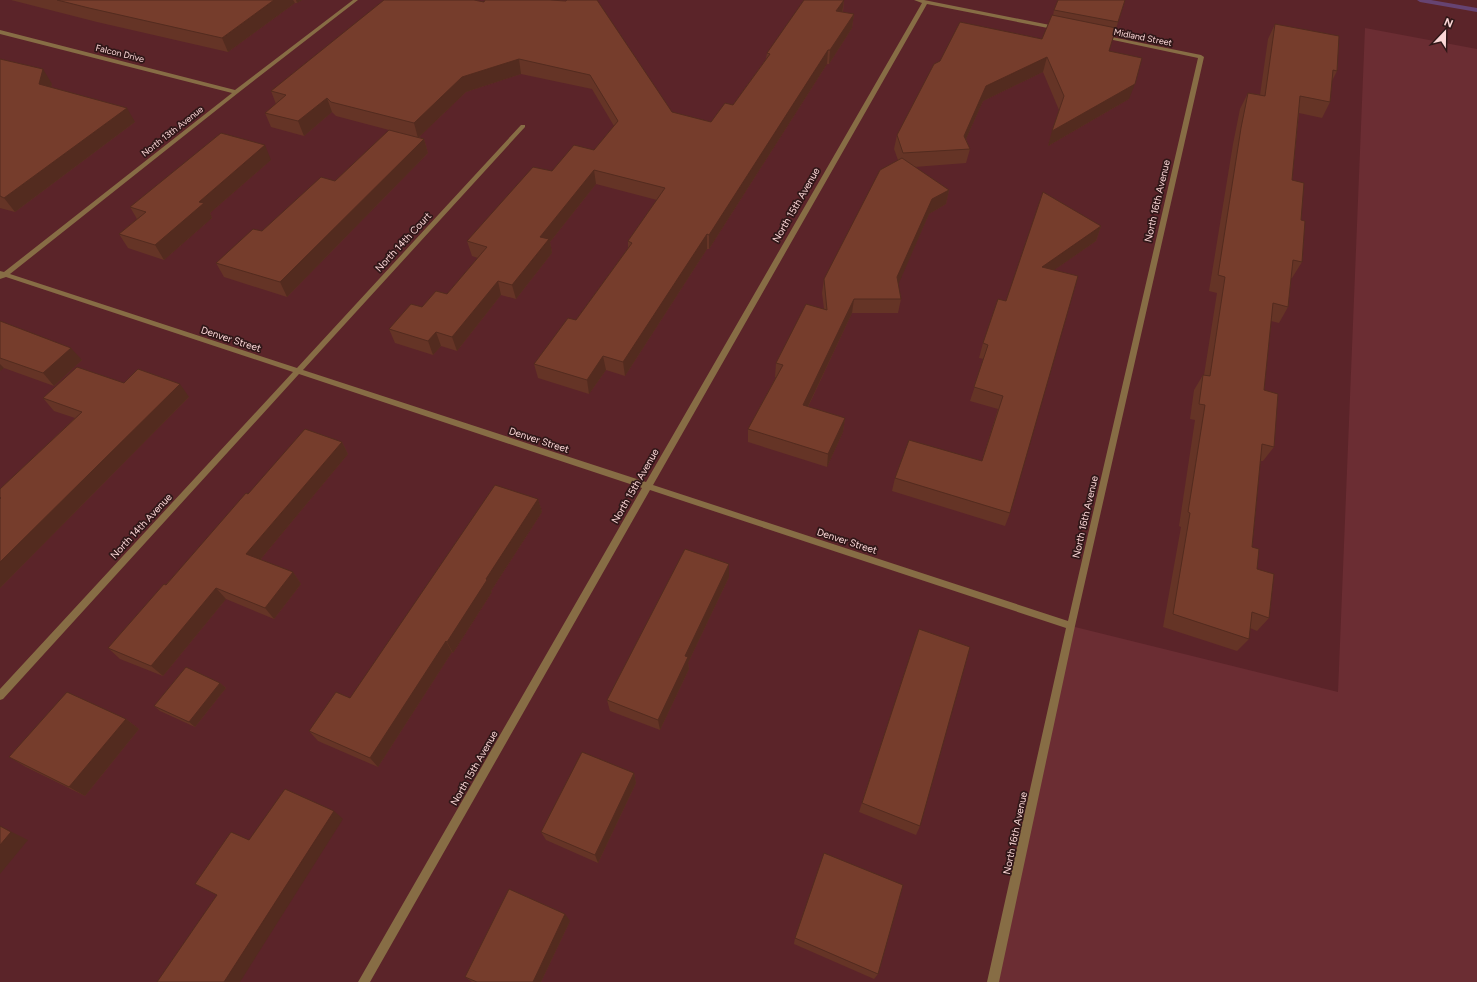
<svg xmlns="http://www.w3.org/2000/svg" width="1477" height="982" viewBox="0 0 1477 982" font-family="Figtree,sans-serif">
	<style>
		.built { fill: #6b2d33 }
		.lines { fill: none; stroke-linecap: round; stroke-linejoin: round }
		.stream { fill: #664372; fill-rule: evenodd }
		.street { fill: #876d45; fill-rule: evenodd }
		.wall { fill: #653426 }
		.shaded-wall { fill: #532b1f }
		.building { fill: #763d2c; stroke: #532b1f }
		.labels { text-anchor: middle; dominant-baseline: central; stroke-width: 3.5; stroke-linejoin: round; paint-order: stroke }
		.far-street-label { font-size: 9px; fill: #fbd7d7; stroke: #301718 }
		.street-label { font-size: 10px; fill: #fbd7d7; stroke: #301718 }
	</style>
	<rect width="100%" height="100%" fill="#5b2429"/>
	<polygon class="built" points="1365,28 1477,49 1477,982 993,982 1071,626 1338,692"/>
	<g class="lines">
		<polygon class="stream" points="1417,0 1431,0 1477,8 1477,12 1420,2"/>
		<polygon class="street" points="353,0 358,0 238,93 10,274 297,368 521,125 525,125 525,127 303,370 646,482 922,3 914,0 924,0 1060,27 1060,29 1058,30 927,4 653,485 1068,621 1198,58 1099,37 1102,35 1201,55 1204,57 1075,626 999,982 987,982 1066,628 650,490 370,982 358,982 642,488 299,374 3,699 0,700 0,689 293,372 6,277 0,279 0,271 4,272 232,93 0,34 0,30 235,90"/>
	</g>
	<g class="wall">
		<polygon points="11,0 302,0 297,3 295,3 228,52 97,22"/>
		<polygon points="474,0 672,112 711,122 733,105 766,59 767,53 844,0 843,12 854,14 852,28 829,64 827,64 709,249 707,249 625,376 606,370 589,394 538,378 534,364 576,320 628,248 628,241 657,200 596,184 550,242 552,253 516,299 501,295 457,351 441,346 433,355 395,343 389,329 422,307 447,294 478,258 472,256 467,241 552,171 594,150 614,126 592,89 521,74 466,92 419,137 424,139 428,153 287,297 224,277 216,263 335,181 389,130 336,116 332,112 304,136 271,127 265,113 276,104 271,91"/>
		<polygon points="1125,0 1109,51 1129,99 1048,146 1059,110 1043,72 983,101 966,139 970,149 966,163 914,167 949,190 946,204 929,214 898,284 901,299 898,313 852,313 808,407 845,418 843,432 827,467 748,442 748,429 776,377 775,377 776,363 824,309 822,293 824,279 898,160 894,149 897,135 1042,39 1053,16 1054,10"/>
		<polygon points="1275,24 1337,71 1332,81 1330,102 1322,118 1299,113 1292,180 1301,220 1302,262 1292,278 1291,278 1288,307 1279,323 1271,321 1264,390 1274,447 1263,461 1260,461 1252,547 1269,618 1257,631 1250,628 1249,639 1237,651 1163,627 1181,527 1179,526 1195,420 1190,419 1194,390 1203,375 1204,375 1217,293 1209,291 1233,144 1240,109 1248,93 1260,95 1268,39"/>
		<polygon points="0,59 52,84 51,87 135,122 15,212 0,208"/>
		<polygon points="271,160 210,213 212,218 164,260 128,248 119,234 137,219 130,207"/>
		<polygon points="1101,226 1096,241 1054,270 1010,513 1005,526 892,491 895,478 982,461 998,409 970,401 984,359 979,358 983,343 1006,301"/>
		<polygon points="0,321 82,360 54,386 4,368 0,371"/>
		<polygon points="124,383 189,397 0,588 0,489 75,418 54,411 43,398"/>
		<polygon points="342,442 348,454 260,560 293,572 301,584 274,619 226,599 163,676 120,659 108,648 248,494"/>
		<polygon points="538,499 542,512 491,591 492,592 453,653 452,652 378,767 318,741 309,731 350,698"/>
		<polygon points="729,564 729,577 688,663 689,669 660,730 610,711 607,700"/>
		<polygon points="919,629 920,826 916,835 859,812"/>
		<polygon points="220,683 226,688 195,727 160,711 154,706"/>
		<polygon points="126,719 139,729 85,796 26,767 9,757"/>
		<polygon points="634,773 636,783 598,863 546,840 541,832"/>
		<polygon points="570,921 541,982 472,982 465,977"/>
		<polygon points="795,938 878,974 874,979 794,944"/>
	</g>
	<g class="shaded-wall">
		<polygon points="274,0 293,0 295,3 228,52 222,38"/>
		<polygon points="296,0 302,0 297,3"/>
		<polygon points="844,0 842,14 836,11"/>
		<polygon points="854,14 852,28 829,64 830,50"/>
		<polygon points="828,50 827,64 709,249 709,235"/>
		<polygon points="1047,57 1043,72 983,101 961,150 964,136 986,86"/>
		<polygon points="519,59 521,74 466,92 418,138 414,123 462,77"/>
		<polygon points="43,69 52,84 48,98 39,84"/>
		<polygon points="1135,84 1129,99 1048,146 1052,131"/>
		<polygon points="327,98 332,112 304,136 298,121"/>
		<polygon points="127,108 135,122 15,212 4,198"/>
		<polygon points="424,139 428,153 287,297 280,282"/>
		<polygon points="265,145 271,160 210,213 212,218 164,260 155,245 199,202"/>
		<polygon points="594,170 596,184 550,242 552,253 516,299 512,285 540,237"/>
		<polygon points="949,190 946,204 929,214 895,292 897,277 932,199"/>
		<polygon points="1101,226 1096,241 1037,282 1042,267"/>
		<polygon points="707,234 707,249 625,376 623,362"/>
		<polygon points="498,281 501,295 457,351 452,337"/>
		<polygon points="854,299 852,313 802,419 803,405"/>
		<polygon points="436,332 441,346 433,355 428,341"/>
		<polygon points="71,348 82,360 54,386 43,373"/>
		<polygon points="603,356 606,370 589,394 587,380"/>
		<polygon points="0,364 4,368 0,371"/>
		<polygon points="180,384 189,397 0,588 0,562"/>
		<polygon points="845,418 843,432 827,467 828,454"/>
		<polygon points="342,442 348,454 255,566 246,554"/>
		<polygon points="538,499 542,512 491,591 492,592 453,653 447,642 486,579"/>
		<polygon points="729,564 729,577 688,663 689,669 660,730 658,720 685,656"/>
		<polygon points="293,572 301,584 274,619 265,608"/>
		<polygon points="216,588 226,599 163,676 151,666"/>
		<polygon points="446,641 452,652 378,767 370,758"/>
		<polygon points="220,683 226,688 195,727 189,722"/>
		<polygon points="126,719 139,729 85,796 69,787"/>
		<polygon points="634,773 636,783 598,863 595,855"/>
		<polygon points="334,811 343,819 240,982 224,982"/>
		<polygon points="0,826 28,840 0,874"/>
		<polygon points="565,914 570,921 541,982 533,982"/>
	</g>
	<g class="building">
		<polygon points="57,0 274,0 222,38 89,8"/>
		<polygon points="384,0 474,0 484,2 485,0 550,0 566,1 567,0 597,0 672,112 711,122 725,103 733,105 770,54 767,53 804,0 844,0 836,11 854,14 830,50 828,50 709,235 707,234 623,362 603,356 587,380 534,364 568,318 576,320 632,243 628,241 665,188 594,170 540,237 549,239 512,285 498,281 452,337 436,332 428,341 389,329 411,304 422,307 436,291 447,294 487,247 467,241 533,167 552,171 574,145 594,150 618,121 590,75 519,59 462,77 414,123 331,102 327,98 298,121 265,113 286,95 271,91"/>
		<polygon points="1058,0 1125,0 1118,22 1054,10"/>
		<polygon points="1052,15 1116,28 1109,51 1142,58 1135,84 1052,131 1064,96 1047,57 986,86 964,136 970,149 903,153 897,135 934,64 940,61 960,22 1042,39"/>
		<polygon points="1275,24 1339,36 1337,71 1333,70 1330,102 1300,96 1292,180 1304,183 1301,220 1305,221 1302,262 1293,260 1288,307 1273,303 1264,390 1278,394 1274,447 1262,444 1252,547 1259,549 1257,569 1274,574 1269,618 1252,612 1249,639 1173,614 1190,513 1188,512 1205,405 1199,404 1203,375 1210,376 1225,277 1218,275 1241,128 1248,93 1265,96"/>
		<polygon points="0,59 43,69 39,84 127,108 4,198 0,196"/>
		<polygon points="389,130 424,139 280,282 216,263 253,229 262,231 321,177 335,181"/>
		<polygon points="221,133 265,145 199,202 204,203 155,245 119,234 146,212 130,207"/>
		<polygon points="902,158 949,190 932,199 897,277 901,299 854,299 803,405 845,418 828,454 748,429 783,365 776,363 806,304 827,310 824,279 880,170"/>
		<polygon points="1043,192 1101,226 1042,267 1078,276 1010,513 895,478 909,440 982,461 1003,396 974,387 988,345 983,343 998,299 1006,301"/>
		<polygon points="0,321 71,348 43,373 0,358"/>
		<polygon points="77,367 124,383 138,369 180,384 0,562 0,499 1,498 0,497 0,489 82,412 43,398"/>
		<polygon points="305,429 342,442 246,554 293,572 265,608 216,588 151,666 108,648 164,584 166,585 246,493 248,494"/>
		<polygon points="495,485 538,499 486,579 487,580 447,642 446,641 370,758 309,731 336,692 350,698"/>
		<polygon points="685,549 729,564 685,656 688,657 658,720 607,700"/>
		<polygon points="919,629 970,647 920,826 862,803"/>
		<polygon points="186,667 220,683 189,722 154,706"/>
		<polygon points="67,692 126,719 69,787 9,757"/>
		<polygon points="582,752 634,773 595,855 541,832"/>
		<polygon points="285,789 334,811 224,982 157,982 217,895 195,884 231,832 249,840"/>
		<polygon points="0,826 11,832 0,845"/>
		<polygon points="824,853 903,885 878,974 795,938"/>
		<polygon points="509,889 565,914 533,982 477,982 465,977"/>
	</g>
	<g class="labels">
		<g class="far-street-label">
			<text transform="translate(1143 37) rotate(11)">Midland Street</text>
			<text transform="translate(120 53) rotate(14)">Falcon Drive</text>
			<text transform="translate(172 131) rotate(-38)">North 13th Avenue</text>
		</g>
		<g class="street-label">
			<text transform="translate(1157 201) rotate(-77)">North 16th Avenue</text>
			<text transform="translate(796 205) rotate(-60)">North 15th Avenue</text>
			<text transform="translate(403 242) rotate(-47)">North 14th Court</text>
			<text transform="translate(231 339) rotate(18)">Denver Street</text>
			<text transform="translate(539 440) rotate(18)">Denver Street</text>
			<text transform="translate(635 486) rotate(-60)">North 15th Avenue</text>
			<text transform="translate(1085 517) rotate(-77)">North 16th Avenue</text>
			<text transform="translate(141 526) rotate(-47)">North 14th Avenue</text>
			<text transform="translate(847 541) rotate(18)">Denver Street</text>
			<text transform="translate(474 768) rotate(-60)">North 15th Avenue</text>
			<text transform="translate(1015 833) rotate(-78)">North 16th Avenue</text>
		</g>
	</g>
	<g transform="translate(1445 32) rotate(22)" stroke="#301718" stroke-width="3" paint-order="stroke">
	<path d="M0-3L7 15L0 10L-7 15Z" fill="#fbd7d7"/>
	<text y="-6" font-size="11" font-weight="bold" text-anchor="middle" fill="#fbd7d7">N</text>
	</g>
</svg>
